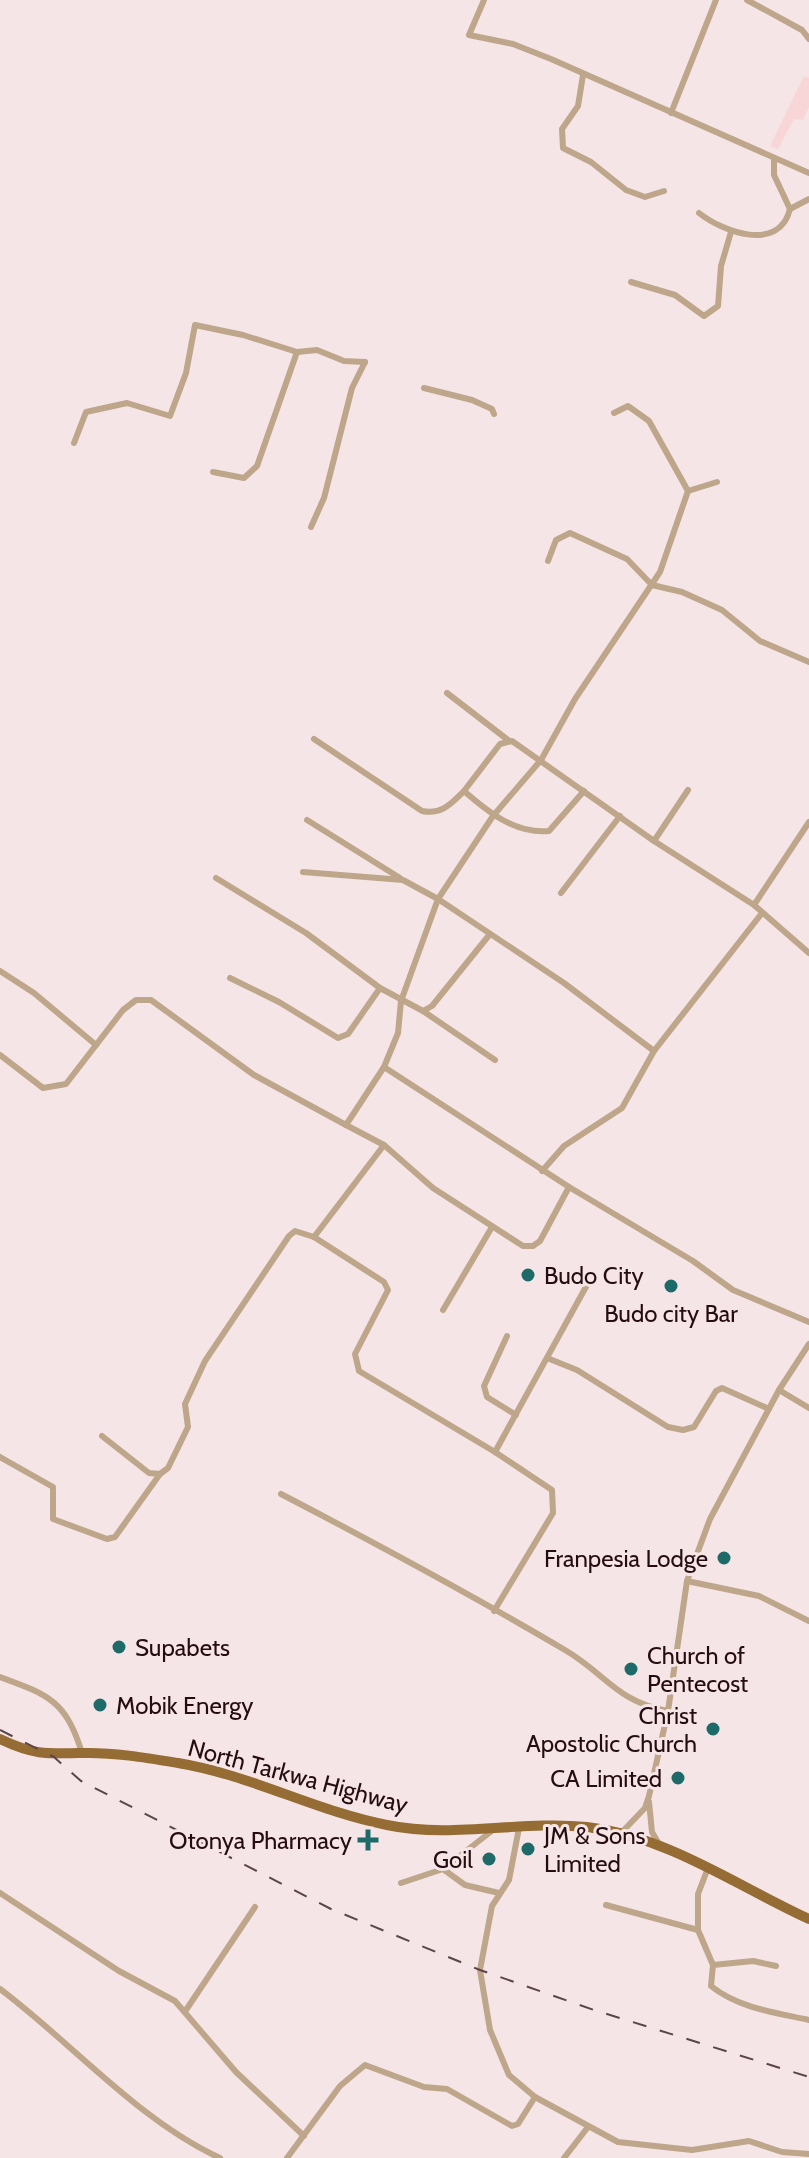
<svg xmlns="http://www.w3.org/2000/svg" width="809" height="2158" viewBox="0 0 809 2158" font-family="Cabin,sans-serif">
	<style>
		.built { fill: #f8d6d8 }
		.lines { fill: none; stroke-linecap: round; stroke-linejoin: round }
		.street { stroke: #bda68a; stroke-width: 6 }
		.primary { stroke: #956c34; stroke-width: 10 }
		.rail { stroke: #5b4548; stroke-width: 2; stroke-dasharray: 14 14; stroke-linecap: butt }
		.poi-dot { fill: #1d6a68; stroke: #f5e5e6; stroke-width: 3 }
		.labels { text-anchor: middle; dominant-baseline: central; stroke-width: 6; stroke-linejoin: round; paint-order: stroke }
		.poi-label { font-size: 24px; fill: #250c10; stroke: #f5e5e6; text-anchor: start }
		.street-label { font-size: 24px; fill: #250c10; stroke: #f5e5e6 }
	</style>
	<rect width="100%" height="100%" fill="#f5e5e6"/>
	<polygon class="built" points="804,76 809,78 809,107 803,120 794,119 778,149 770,146"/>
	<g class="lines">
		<g class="street">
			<polyline points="484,0 469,35 513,44 551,59 809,173"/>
			<polyline points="747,0 802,30 809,39"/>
			<polyline points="583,75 578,106 562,129 563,148 591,162 626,190 645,197 664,191"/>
			<polyline points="671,113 716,0"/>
			<polyline points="790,209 809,199"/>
			<path d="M699,213C723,232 779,253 790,209L774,175V160"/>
			<polyline points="631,282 675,295 704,316 718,306 721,266 731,232"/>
			<polyline points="424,388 472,400 492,409 494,414"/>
			<polyline points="614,413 628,406 649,421 688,491"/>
			<polyline points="74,443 86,412 127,403 170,416 186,373 195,325 243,335 297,352 317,350 344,361 365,362"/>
			<polyline points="213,472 244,478 257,466 297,352"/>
			<polyline points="311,527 324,498 352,388 365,362"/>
			<polyline points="548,561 556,540 570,533 627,559 652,585 682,592 722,610 760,641 809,662"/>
			<polyline points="447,693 508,740"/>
			<path d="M314,739L422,811C441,815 451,804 464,791C488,812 515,834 549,831L584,791"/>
			<polyline points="464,791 500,744 512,741 654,841 688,790"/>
			<polyline points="307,820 400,878"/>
			<polyline points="654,841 754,905 809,953"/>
			<polyline points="303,872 403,880 438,899 564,983 654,1051"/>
			<polyline points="216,878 306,933 380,988 423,1011 432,1006 490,934"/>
			<polyline points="561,893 620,816"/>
			<polyline points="754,905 809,822"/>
			<polyline points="0,971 34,993 96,1045"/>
			<polyline points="230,978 279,1002 338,1038 348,1034 380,988"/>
			<polyline points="423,1011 495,1060"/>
			<polyline points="0,1055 43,1088 66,1084 123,1010 136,1000 151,1000 254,1075 346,1125"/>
			<polyline points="384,1067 398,1033 401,1001 438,899 493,816 541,760 575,699 660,572 688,491 717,482"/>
			<polyline points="384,1145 433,1188 523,1246 533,1246 540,1241 569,1187 693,1261 733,1290 809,1322"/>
			<polyline points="542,1171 564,1146 622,1108 654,1051 762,913"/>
			<polyline points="314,1237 384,1145 346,1125 384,1067 569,1187"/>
			<polyline points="443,1310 492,1227"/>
			<polyline points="507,1336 484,1386 487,1397 516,1415"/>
			<polyline points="547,1358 577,1370 668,1427 683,1430 694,1427 716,1391 722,1388 769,1409"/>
			<polyline points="779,1390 809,1408"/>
			<polyline points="102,1436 149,1473 160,1474 168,1468 188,1427 185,1404 205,1361 289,1236 295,1231 314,1237 384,1282 388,1290 355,1354 359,1371 495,1452 552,1490 553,1513 494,1611"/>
			<polyline points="495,1452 587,1285"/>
			<polyline points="0,1457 53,1487 53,1519 107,1539 115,1537 160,1474"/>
			<path d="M281,1494C377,1544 472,1595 565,1650C606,1674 617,1702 668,1711"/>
			<polyline points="687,1581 759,1596 809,1621"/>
			<path d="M0,1677C49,1695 66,1701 82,1753"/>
			<polyline points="649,1802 652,1832 659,1844"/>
			<polyline points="519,1828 509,1880 492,1906 480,1970 490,2030 509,2075 535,2097 618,2142 692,2150 749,2141 782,2152 809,2154"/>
			<polyline points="622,1832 645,1808 649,1796 668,1711 687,1581 710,1519 779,1390 809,1344"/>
			<polyline points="443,1869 493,1830"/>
			<polyline points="401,1883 443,1869 465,1885 499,1893"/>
			<polyline points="0,1893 119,1971 175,2001 236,2072 304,2136"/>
			<polyline points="606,1905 698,1930 698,1894 708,1868"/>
			<polyline points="698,1930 713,1965 753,1961 776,1966"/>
			<path d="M713,1965L711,1986C738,2008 777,2013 809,2020"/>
			<path d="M0,1989C72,2043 139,2121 220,2158"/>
			<polyline points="186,2010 255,1907"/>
			<polyline points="287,2158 340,2086 365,2065 424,2087 447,2089 512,2126 518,2124 535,2097"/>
			<polyline points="564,2158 588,2127"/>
		</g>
		<path class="primary" d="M0,1739C33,1755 47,1754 82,1753C113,1752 148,1758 178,1763C251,1775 315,1811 387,1825C453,1839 521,1820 587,1827C669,1837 735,1885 809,1919"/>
		<polyline class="rail" points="0,1730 54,1757 81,1781 331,1909 480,1970 594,2010 809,2077"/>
	</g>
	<g class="poi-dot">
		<circle cx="528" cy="1275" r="8"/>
		<circle cx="671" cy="1286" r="8"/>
		<circle cx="724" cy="1558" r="8"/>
		<circle cx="119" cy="1647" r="8"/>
		<circle cx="631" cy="1669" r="8"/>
		<circle cx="100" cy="1705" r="8"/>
		<circle cx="713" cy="1729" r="8"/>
		<circle cx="678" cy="1778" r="8"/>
		<path d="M364 1828h8v8h8v8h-8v8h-8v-8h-8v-8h8z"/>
		<circle cx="528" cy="1849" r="8"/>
		<circle cx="489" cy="1859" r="8"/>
	</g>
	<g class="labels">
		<g class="poi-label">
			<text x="544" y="1275">Budo City</text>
			<text x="671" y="1313" text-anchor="middle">Budo city Bar</text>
			<text x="708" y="1558" text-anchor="end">Franpesia Lodge</text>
			<text x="135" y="1647">Supabets</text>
			<text x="647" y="1655">Church of<tspan x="647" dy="28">Pentecost</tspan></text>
			<text x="116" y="1705">Mobik Energy</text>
			<text x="697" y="1715" text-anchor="end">Christ<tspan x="697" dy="28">Apostolic Church</tspan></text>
			<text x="662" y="1778" text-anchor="end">CA Limited</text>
			<text x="544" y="1835">JM &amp; Sons<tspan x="544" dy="28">Limited</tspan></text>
			<text x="352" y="1840" text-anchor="end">Otonya Pharmacy</text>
			<text x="473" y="1859" text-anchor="end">Goil</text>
		</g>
		<g class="street-label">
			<text transform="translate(298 1776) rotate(15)">North Tarkwa Highway</text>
		</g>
	</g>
</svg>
